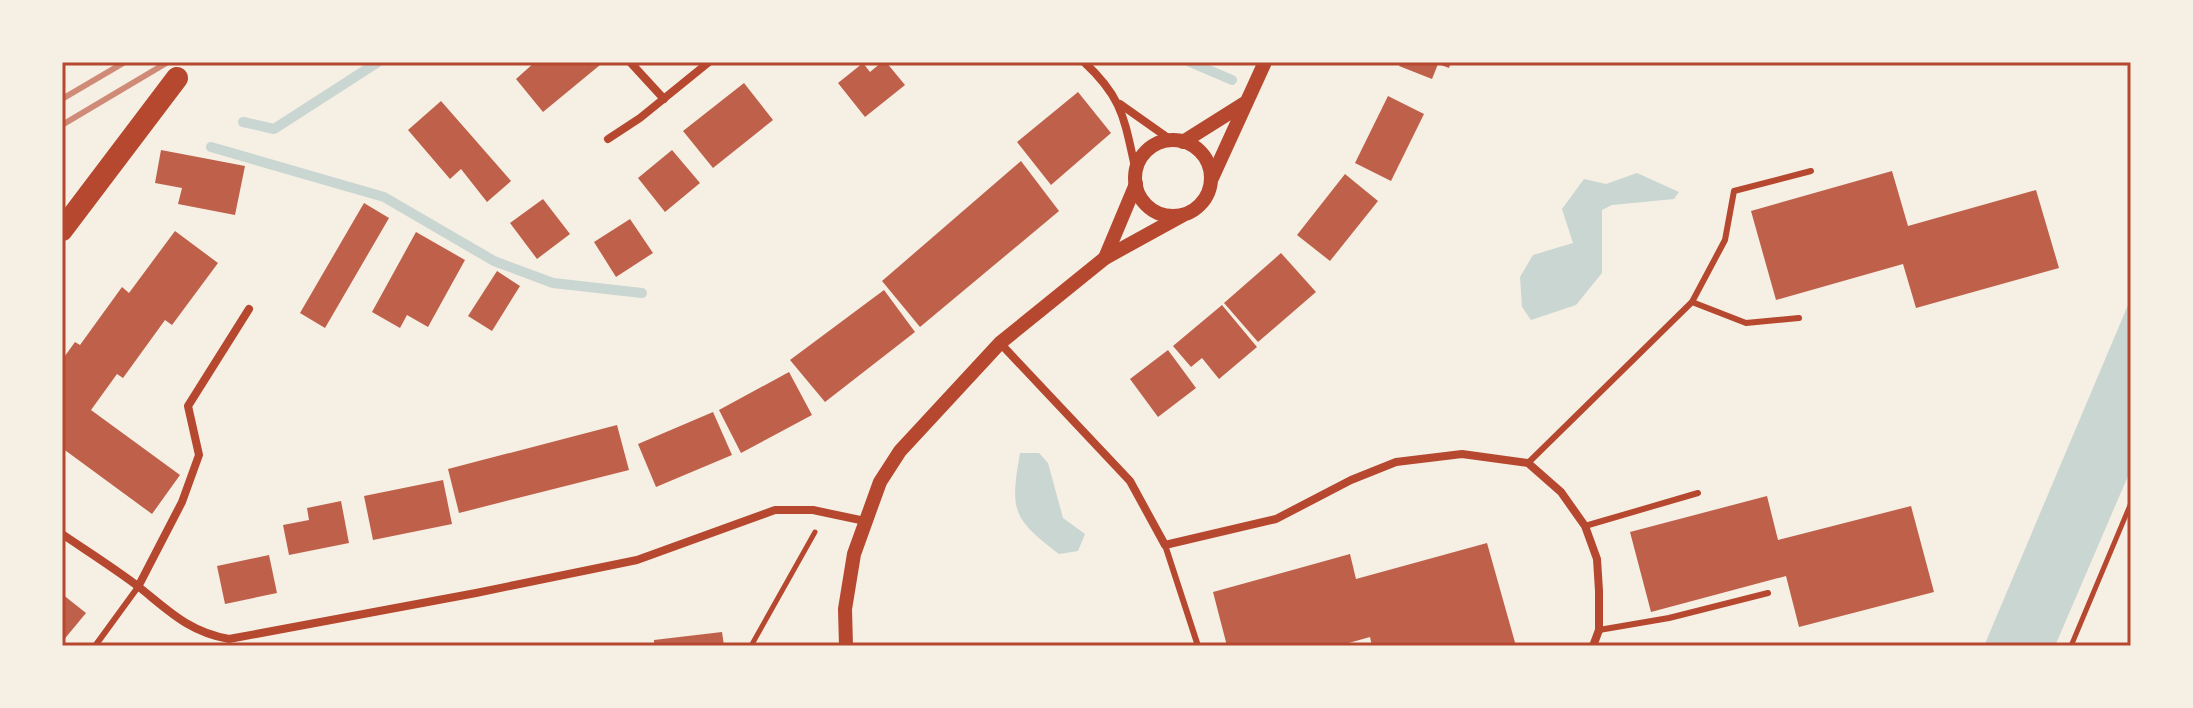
<svg xmlns="http://www.w3.org/2000/svg" width="2193" height="708" viewBox="0 0 2193 708" font-family="Overpass,sans-serif">
	<style>
		.water { fill: #c9d6d2 }
		.lines { fill: none; stroke-linecap: round; stroke-linejoin: round }
		.stream { stroke: #c9d6d2; stroke-width: 10 }
		.building { fill: #bf614a }
		.path { stroke: #b5482f; stroke-width: 5 }
		.service { stroke: #b5482f; stroke-width: 6 }
		.minor { stroke: #b5482f; stroke-width: 8 }
		.tertiary { stroke: #b5482f; stroke-width: 14 }
		.trunk { stroke: #b5482f; stroke-width: 22 }
		.rail { stroke: #cf8b77; stroke-width: 6 }
		.neatline { fill: none; stroke: #b5482f; stroke-width: 3 }
	</style>
	<rect width="100%" height="100%" fill="#f6efe4"/>
	<g class="water">
		<polygon points="1637,173 1679,192 1674,199 1612,205 1602,210 1602,273 1576,305 1531,320 1522,307 1520,277 1533,255 1573,243 1562,209 1584,179 1606,184"/>
		<polygon points="2131,298 2131,469 2055,646 1984,646"/>
		<path d="M1020,453H1039L1048,463L1063,518L1085,534L1078,551L1059,554C1012,518 1010,511 1020,453Z"/>
	</g>
	<g class="lines">
		<g class="stream">
			<polyline points="1190,62 1232,80"/>
			<polyline points="243,122 274,129 378,62"/>
			<polyline points="211,147 384,197 494,261 553,283 642,293"/>
		</g>
	</g>
	<g class="building">
		<polygon points="535,62 598,62 600,65 543,112 516,79"/>
		<polygon points="882,62 886,62 905,85 865,117 838,83 863,63 870,72"/>
		<polygon points="1401,62 1451,62 1449,68 1438,64 1432,79 1399,66"/>
		<polygon points="744,83 773,120 713,168 683,131"/>
		<polygon points="1078,92 1111,133 1051,185 1017,142"/>
		<polygon points="1388,96 1424,114 1391,181 1355,163"/>
		<polygon points="441,101 511,181 487,202 461,169 450,179 408,130"/>
		<polygon points="161,150 245,166 235,215 178,204 182,188 155,183"/>
		<polygon points="672,150 700,183 665,212 638,178"/>
		<polygon points="1021,161 1059,211 920,327 882,281"/>
		<polygon points="1892,171 1908,226 2036,190 2059,268 1916,308 1903,264 1776,300 1751,211"/>
		<polygon points="1345,174 1378,201 1330,261 1297,235"/>
		<polygon points="543,199 570,234 537,259 510,223"/>
		<polygon points="364,203 389,218 325,328 300,313"/>
		<polygon points="630,219 653,253 616,277 594,242"/>
		<polygon points="175,231 218,263 172,325 165,320 123,378 117,374 91,410 180,475 152,514 62,448 62,360 75,342 80,345 122,287 129,293"/>
		<polygon points="416,232 465,260 428,327 407,315 400,328 372,312"/>
		<polygon points="1281,253 1316,292 1258,342 1224,303"/>
		<polygon points="497,271 520,286 492,331 468,316"/>
		<polygon points="884,290 915,332 825,402 790,360"/>
		<polygon points="1222,305 1257,347 1219,379 1202,358 1191,367 1173,346"/>
		<polygon points="1168,350 1196,388 1158,417 1130,379"/>
		<polygon points="789,372 812,415 741,453 719,410"/>
		<polygon points="713,412 732,455 656,487 638,444"/>
		<polygon points="617,425 629,470 459,513 448,469"/>
		<polygon points="443,480 452,524 373,540 364,496"/>
		<polygon points="1767,496 1778,540 1911,506 1934,592 1799,627 1786,576 1651,612 1630,532"/>
		<polygon points="341,501 349,543 289,555 283,525 309,520 307,508"/>
		<polygon points="1487,543 1516,646 1372,646 1370,637 1338,646 1227,646 1213,592 1350,554 1356,579"/>
		<polygon points="269,555 277,593 225,604 217,566"/>
		<polygon points="62,594 86,613 62,642"/>
		<polygon points="722,632 724,646 654,646 654,640"/>
	</g>
	<g class="lines">
		<g class="path">
			<polyline points="751,646 815,532"/>
			<polyline points="2071,646 2131,503"/>
		</g>
		<g class="service">
			<polyline points="1692,302 1725,240 1734,191 1811,171"/>
			<polyline points="1528,463 1692,302 1746,323 1799,318"/>
			<polyline points="1585,526 1698,493"/>
			<polyline points="1165,545 1198,646"/>
			<polyline points="1599,630 1669,618 1768,593"/>
			<polyline points="95,646 138,587"/>
		</g>
		<g class="minor">
			<polyline points="630,62 664,99"/>
			<path d="M1084,62C1124,99 1124,120 1136,171"/>
			<polyline points="1120,104 1171,140"/>
			<polyline points="608,139 640,118 709,62"/>
			<polyline points="1000,343 1130,481 1165,545 1276,519 1351,480 1396,462 1462,454 1528,463 1561,492 1585,526 1597,559 1599,591 1599,630 1593,646"/>
			<path d="M62,534C87,551 114,568 139,587C169,611 189,632 229,639L476,593L637,560L775,510H813L865,521"/>
			<polyline points="138,587 182,502 199,455 188,406 249,309"/>
		</g>
		<g class="tertiary">
			<circle cx="1173" cy="178" r="38"/>
			<polyline points="1183,142 1245,103"/>
			<polyline points="1212,178 1265,62"/>
			<polyline points="1105,258 1136,184"/>
			<polyline points="846,646 845,609 854,554 880,482 900,451 1000,343 1105,258 1183,215"/>
		</g>
		<polyline class="trunk" points="62,230 177,78"/>
		<g class="rail">
			<polyline points="62,99 125,62"/>
			<polyline points="62,125 168,62"/>
		</g>
	</g>
	<rect width="2193" height="708" fill="none" stroke="#f6efe4" stroke-width="128"/>
	<rect x="64" y="64" width="2065" height="580" class="neatline"/>
</svg>
